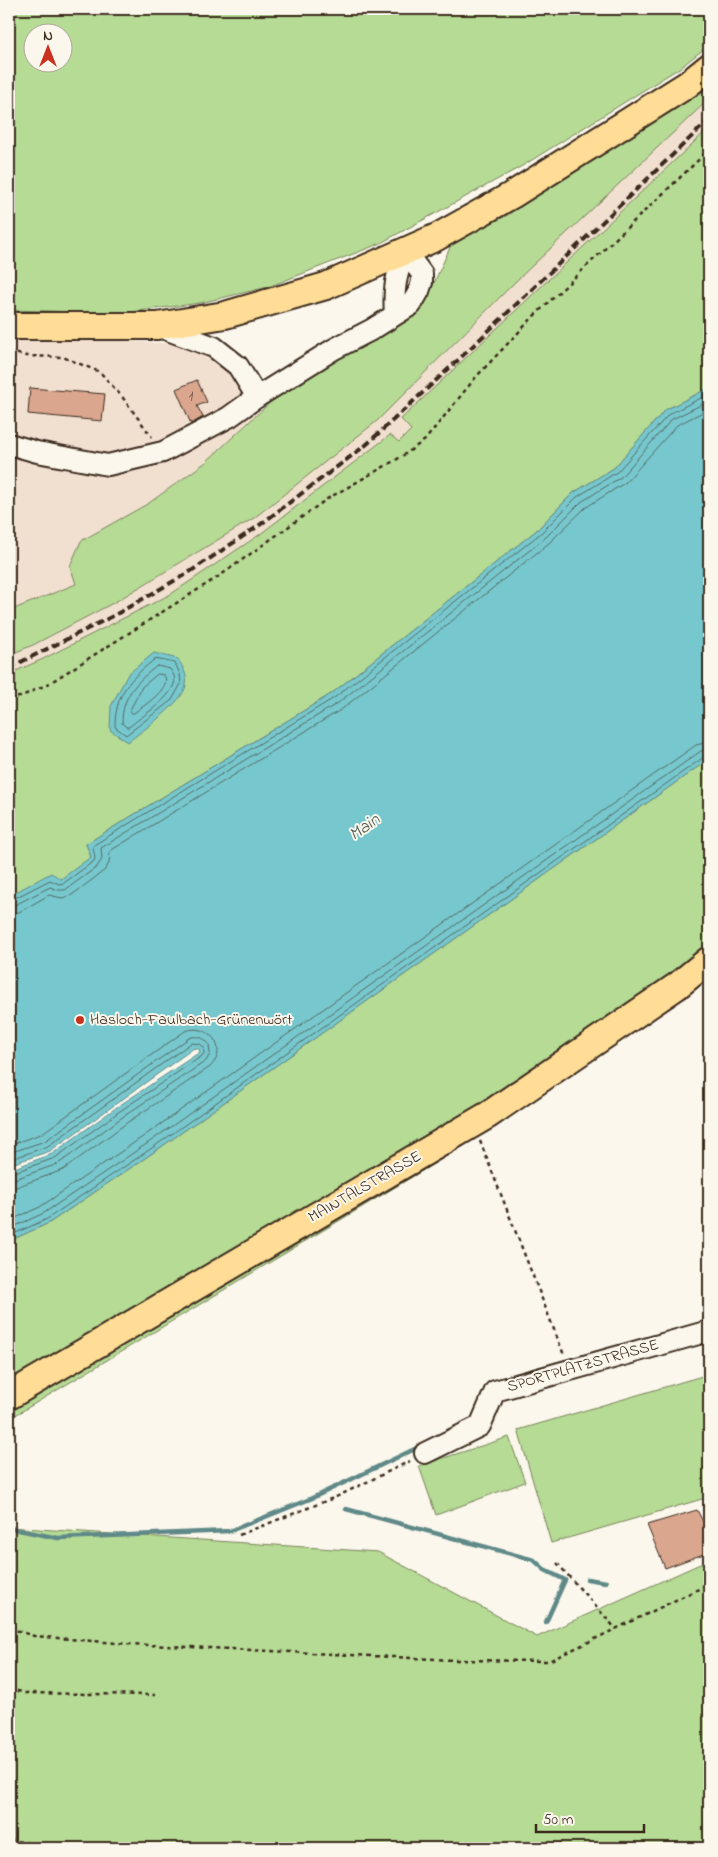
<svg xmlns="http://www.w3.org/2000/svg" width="718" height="1857" viewBox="0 0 718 1857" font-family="'Indie Flower',sans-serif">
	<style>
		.built { fill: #f1dfd0 }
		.green { fill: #b6db95; stroke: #78825a; fill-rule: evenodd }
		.water { fill: #77c8ce; stroke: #5f8988 }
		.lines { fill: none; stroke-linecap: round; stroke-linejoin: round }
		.shore { stroke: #536964; stroke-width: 1 }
		.stream { stroke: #5f8988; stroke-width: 4.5 }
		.building { fill: #daa78e; stroke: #3b2a1e }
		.minor-casing { stroke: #3b2a1e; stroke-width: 24 }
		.major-casing { stroke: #3b2a1e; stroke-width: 30 }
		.path { stroke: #3b2a1e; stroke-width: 2.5; stroke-dasharray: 4 4; stroke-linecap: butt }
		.minor { stroke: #fbf7ec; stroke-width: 20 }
		.major { stroke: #ffdd96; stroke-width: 26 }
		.rail { stroke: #3b2a1e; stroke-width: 4; stroke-dasharray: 8 4; stroke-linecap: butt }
		.poi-dot { fill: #c8321e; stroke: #fbf7ec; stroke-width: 2 }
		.labels { text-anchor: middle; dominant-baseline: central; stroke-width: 4; stroke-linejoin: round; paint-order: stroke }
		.number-label { font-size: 14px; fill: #63493a }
		.poi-label { font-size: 16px; fill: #3b2a1e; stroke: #fbf7ec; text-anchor: start }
		.street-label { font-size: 16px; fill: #3b2a1e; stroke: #fbf7ec }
		.water-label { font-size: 18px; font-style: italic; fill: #4d5953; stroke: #fbf7ec }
	</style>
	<rect width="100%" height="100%" fill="#fbf7ec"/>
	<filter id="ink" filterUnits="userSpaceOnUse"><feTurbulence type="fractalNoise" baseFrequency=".02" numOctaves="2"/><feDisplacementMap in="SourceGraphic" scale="10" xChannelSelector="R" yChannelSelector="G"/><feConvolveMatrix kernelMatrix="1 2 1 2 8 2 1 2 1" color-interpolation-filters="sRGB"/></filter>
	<g filter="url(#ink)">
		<g class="built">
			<polygon points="709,99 709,128 401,419 411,430 399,442 171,594 43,659 9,674 9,655 33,645 115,602 254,518 377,421 516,281"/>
			<polygon points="11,336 163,343 185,345 211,352 237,374 258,413 206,462 149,503 81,541 76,584 9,611 9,405"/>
		</g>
		<g class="green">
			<path d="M9,9H709V45L681,67L524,165L379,244L268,287L200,303L123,313L9,310ZM32,32H62V62H32Z"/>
			<polygon points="709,78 709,99 516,281 377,421 254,518 115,602 33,645 9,655 9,611 76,584 70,566 81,541 149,503 206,462 278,395 402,321 424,305 452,243 506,216"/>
			<polygon points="709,128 709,388 665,410 614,468 573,493 538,529 331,694 86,844 91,857 60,881 9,896 9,674 43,659 171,594 259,535 390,435 399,442 411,430 401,419"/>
			<polygon points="709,759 709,960 495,1125 462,1147 9,1419 9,1241 49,1223 154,1152"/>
			<polygon points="709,1374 709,1497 551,1543 518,1430"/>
			<polygon points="509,1437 525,1482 436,1515 419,1466"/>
			<polygon points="9,1527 378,1552 537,1637 709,1560 709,1848 9,1848"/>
		</g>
		<g class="water">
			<polygon points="709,388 709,759 154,1152 49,1223 9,1241 9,1170 52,1154 117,1107 200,1052 199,1049 194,1048 50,1151 9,1165 9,896 51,873 61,879 91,857 86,844 331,694 538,529 573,493 614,468 665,410"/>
			<path d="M154,653L178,659C182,666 188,675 186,685C183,703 143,730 128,742L110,730L111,706L128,674Z"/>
		</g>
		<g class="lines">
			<g class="shore">
				<path d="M155,659L175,663L180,674L181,684L172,700L126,735L115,727C115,693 130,679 155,659Z"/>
				<path d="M157,666L170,669C173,673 176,678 174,684C169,700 142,716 129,727H126L122,723C122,696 136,682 157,666Z"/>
				<path d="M158,674L164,675C173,688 143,706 134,713H131L130,710L142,687Z"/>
				<path d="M9,900L13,899L50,880L59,884L64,883L94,861C97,855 91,850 94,845L334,698L541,533L577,497L617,472L669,414L709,394"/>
				<polyline points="9,906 15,905 50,887 58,890 65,890 97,867 102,859 101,848 338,703 545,538 581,502 621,477 672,419 709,401"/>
				<polyline points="9,914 19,912 49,895 62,898 72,895 105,870 109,863 110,851 342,709 549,543 585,508 626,482 677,425 709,409"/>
				<path d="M9,1145L41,1134L185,1031C209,1022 230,1049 210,1067L128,1122L63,1170L16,1187L9,1188"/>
				<path d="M9,1153L45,1141L189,1038C196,1035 204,1037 209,1044L210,1054L206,1061L124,1116L58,1164L9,1181"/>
				<polyline points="9,1160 48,1146 191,1043 200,1044 204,1047 204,1053 202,1056 120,1111 55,1158 9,1174"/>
				<polyline points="9,1221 40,1207 144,1136 696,745 709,742"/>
				<polyline points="9,1229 44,1213 148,1143 701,751 709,749"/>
				<polyline points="9,1236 47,1219 152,1148 704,757 709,756"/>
			</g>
			<g class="stream">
				<polyline points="346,1509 534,1560 545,1570 565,1580 546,1622"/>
				<polyline points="9,1528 58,1538 230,1531 310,1499 421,1446"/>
				<polyline points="587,1579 606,1582"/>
			</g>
		</g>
		<g class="building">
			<polygon points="197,380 207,402 197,406 203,417 191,424 176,389"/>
			<polygon points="30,388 105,394 102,421 28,414"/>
			<polygon points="697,1510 709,1533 709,1552 665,1568 647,1525"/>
		</g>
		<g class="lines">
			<g class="minor-casing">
				<g id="minor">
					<polyline points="157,326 214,347 238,366 257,397"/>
					<path d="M9,444L37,452L108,465L163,452L229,417L257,397L334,349L371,330L411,305L419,291L422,282V274L405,251C396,276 393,289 395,315"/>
					<polyline points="425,1453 480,1426 495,1391 709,1331"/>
				</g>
			</g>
			<g class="major-casing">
				<g id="major">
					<polyline points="9,326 157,326 225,315 326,286 437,237 512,195 688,84 709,67"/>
					<polyline points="9,1396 488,1115 677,986 709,960"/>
				</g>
			</g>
			<g class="path">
				<polyline points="9,352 27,356 63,357 100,372 123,398 152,437"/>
				<polyline points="9,698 20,697 48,684 221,575 327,499 401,457 425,440 476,377 535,315 709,150"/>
				<polyline points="480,1141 564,1355"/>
				<polyline points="9,1419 14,1416"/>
				<polyline points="239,1535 336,1497 410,1461"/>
				<polyline points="557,1563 616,1629"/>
				<polyline points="9,1628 34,1636 128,1644 454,1660 549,1661 709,1584"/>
				<polyline points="9,1689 26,1693 155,1695"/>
				<polyline points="9,1840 62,1848"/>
			</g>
			<use href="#minor" class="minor"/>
			<use href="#major" class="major"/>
			<polyline class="rail" points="9,668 113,616 188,573 257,527 366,445 456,362 709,120"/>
		</g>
	</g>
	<circle class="poi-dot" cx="80" cy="1020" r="5"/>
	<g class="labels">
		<g class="number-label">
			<text x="191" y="396">1</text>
		</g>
		<g class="poi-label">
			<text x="90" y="1020">Hasloch-Faulbach-Grünenwört</text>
		</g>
		<g class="street-label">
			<text transform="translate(365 1187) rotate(-30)">MAINTALSTRASSE</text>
			<text transform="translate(583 1366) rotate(-16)">SPORTPLATZSTRASSE</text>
		</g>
		<g class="water-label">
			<text transform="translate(365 828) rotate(-36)">Main</text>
		</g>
	</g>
	<rect width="718" height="1857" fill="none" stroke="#fbf7ec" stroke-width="30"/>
	<rect x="15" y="15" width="688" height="1827" fill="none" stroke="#3b2a1e" stroke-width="2" filter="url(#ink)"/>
	<g transform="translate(48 48)"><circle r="24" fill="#fbf7ec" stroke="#aea59a"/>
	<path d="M0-4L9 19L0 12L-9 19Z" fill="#c8321e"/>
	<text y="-8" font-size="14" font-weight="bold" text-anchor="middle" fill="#3b2a1e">N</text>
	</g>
	<path d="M536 1824v8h108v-8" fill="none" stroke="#3b2a1e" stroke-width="2.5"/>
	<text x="543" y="1824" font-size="15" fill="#3b2a1e" stroke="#fbf7ec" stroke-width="4" paint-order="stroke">50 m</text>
</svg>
